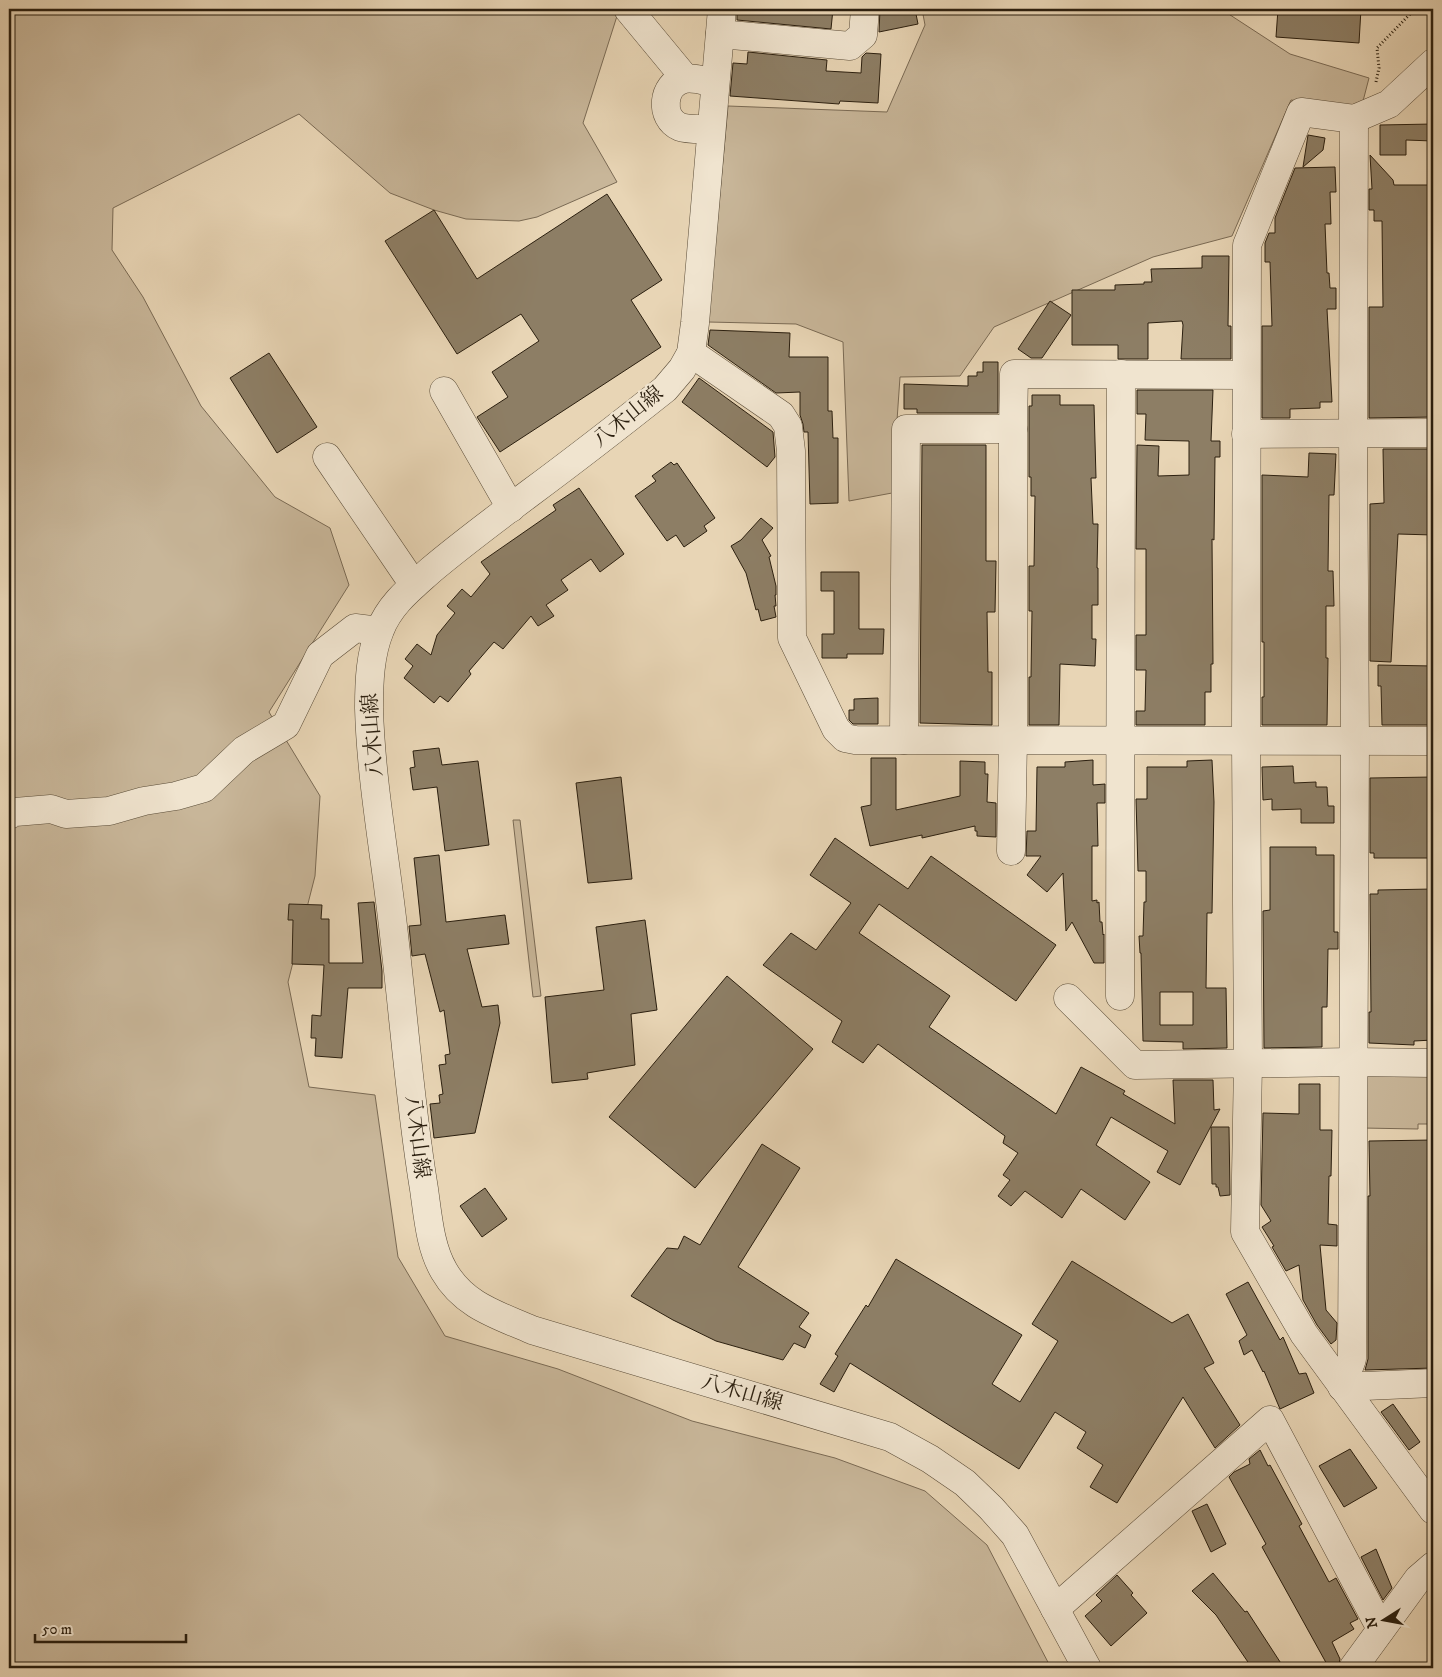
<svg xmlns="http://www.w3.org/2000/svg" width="1442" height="1677" viewBox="0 0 1442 1677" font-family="'IM FELL DW Pica','Noto Serif JP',serif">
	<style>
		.green { fill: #c8b699; stroke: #7a6a54 }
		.building { fill: #8d7e65; stroke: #2b1f0f; fill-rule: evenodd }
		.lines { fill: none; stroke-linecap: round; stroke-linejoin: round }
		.minor-casing { stroke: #5a4c38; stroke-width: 29 }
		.path { stroke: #2b1f0f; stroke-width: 3; stroke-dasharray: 1 2.5; stroke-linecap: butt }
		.minor { stroke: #f0e4cf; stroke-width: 28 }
		.labels { text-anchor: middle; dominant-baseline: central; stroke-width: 4.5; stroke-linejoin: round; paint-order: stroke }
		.street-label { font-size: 21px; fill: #2b1f0f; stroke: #f0e4cf }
	</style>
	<rect width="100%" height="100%" fill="#e8d5b5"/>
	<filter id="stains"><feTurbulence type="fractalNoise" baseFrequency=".004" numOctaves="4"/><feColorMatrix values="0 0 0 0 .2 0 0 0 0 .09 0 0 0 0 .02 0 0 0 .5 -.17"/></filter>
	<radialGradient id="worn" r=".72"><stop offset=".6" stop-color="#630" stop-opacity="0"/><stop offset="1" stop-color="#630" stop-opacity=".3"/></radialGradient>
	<g class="green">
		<polygon points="9,9 612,9 617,16 583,123 617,182 537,217 519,221 466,219 434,210 390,193 299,114 113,208 112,250 143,297 201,406 275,497 330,528 349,585 269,712 320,796 315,876 288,982 309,1087 375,1095 398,1257 445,1336 558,1369 692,1421 835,1458 925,1491 987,1545 1051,1668 9,1668"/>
		<polygon points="922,9 1221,9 1290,54 1369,78 1362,105 1351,109 1291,100 1232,236 1153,257 994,327 960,376 900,377 892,493 849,501 843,342 796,324 708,322 728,106 887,112 925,25"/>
		<polygon points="513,820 520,820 541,996 533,997"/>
		<polygon points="1363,1072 1433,1072 1433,1124 1418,1124 1418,1129 1362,1128"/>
	</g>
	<g class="building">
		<polygon points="737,9 833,9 831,29 737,20"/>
		<polygon points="880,9 915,9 918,24 879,32"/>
		<polygon points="1278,9 1361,9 1359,43 1276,37"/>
		<polygon points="748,52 827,60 826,71 861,73 862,57 866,53 881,54 878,103 840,101 839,104 730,96 733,63 747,64"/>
		<polygon points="1433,124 1433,141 1406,140 1406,155 1380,155 1380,125"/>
		<polygon points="1308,135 1325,138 1323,150 1303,167"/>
		<polygon points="1370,155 1393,180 1394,185 1433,185 1433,351 1428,351 1430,383 1433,383 1433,417 1369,418 1369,307 1383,307 1382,221 1374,221 1374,210 1369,210 1369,189 1372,189"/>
		<polygon points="1335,167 1336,192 1330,192 1331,224 1325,224 1327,273 1329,273 1330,288 1336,288 1336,309 1327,309 1332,402 1320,402 1320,408 1290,409 1290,418 1262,418 1262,326 1272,326 1270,262 1265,262 1265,243 1269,233 1275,233 1275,218 1295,168"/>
		<polygon points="607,194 662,280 631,300 661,347 500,452 477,417 508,397 492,372 539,341 521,314 457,354 385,241 434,210 477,279"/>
		<polygon points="1202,256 1229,256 1228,326 1231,326 1231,359 1181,359 1183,325 1182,321 1148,323 1148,359 1118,359 1118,345 1072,345 1072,290 1115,290 1115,285 1144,284 1144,282 1152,282 1151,269 1202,268"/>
		<polygon points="1050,301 1071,315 1042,358 1031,358 1018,349"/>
		<polygon points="710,330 790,333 789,357 828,357 828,411 832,411 833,438 838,438 838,503 810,504 808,432 804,432 803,424 800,415 800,392 776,393 739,367 708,345"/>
		<polygon points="269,353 317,427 277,453 230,378"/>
		<polygon points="983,362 998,362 998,413 917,413 917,409 904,409 904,384 968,386 968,376 977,376 977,372 983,372"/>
		<polygon points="699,378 773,432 775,457 767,467 682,402"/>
		<polygon points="1137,390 1213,390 1211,441 1220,441 1220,457 1215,457 1214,540 1212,539 1213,664 1211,664 1211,692 1205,692 1205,725 1136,725 1136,711 1145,711 1146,670 1136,670 1136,635 1146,635 1146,549 1136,549 1137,445 1159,446 1158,476 1189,475 1189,441 1145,440 1146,414 1137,414"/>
		<polygon points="1032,395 1060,395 1060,405 1094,405 1096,478 1091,478 1093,524 1098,524 1097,568 1098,568 1098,605 1092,605 1092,639 1096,639 1095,666 1060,664 1059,725 1029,725 1029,677 1031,677 1032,611 1029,611 1029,566 1034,566 1035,496 1031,496 1031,477 1029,477 1029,406 1032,406"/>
		<polygon points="922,445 986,445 986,561 996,561 995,612 987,612 988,672 992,672 992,725 920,723"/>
		<polygon points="1383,449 1433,449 1433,535 1398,534 1391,662 1370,661 1370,504 1384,503"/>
		<polygon points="1309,453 1336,454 1334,495 1329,495 1328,571 1333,571 1334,606 1326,606 1326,658 1328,658 1327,725 1262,725 1262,697 1264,697 1264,642 1262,642 1262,475 1308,477"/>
		<polygon points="671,462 674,465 677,463 715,518 704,526 707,531 684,547 676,535 667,541 635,496 656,481 652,476"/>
		<polygon points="579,488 624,554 600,572 591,559 561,580 568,590 546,605 554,616 538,626 531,616 503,649 494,642 469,671 471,674 448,702 440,696 434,703 404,678 413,666 405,659 417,644 431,655 437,635 455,613 447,606 462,589 471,597 490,574 481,562 556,510 553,505"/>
		<polygon points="761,518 773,528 762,540 771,556 769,557 776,586 776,595 775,595 776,606 774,606 776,617 761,621 758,609 756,610 746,573 731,546 741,540"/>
		<polygon points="821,572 859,572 859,629 884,629 883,654 847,654 847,658 822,658 822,634 834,634 834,591 821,591"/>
		<polygon points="1378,665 1433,666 1433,725 1382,725 1381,686 1378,686"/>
		<polygon points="878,698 878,724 853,724 849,720 849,710 854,710 854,699"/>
		<polygon points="439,748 442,765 478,761 489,845 445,851 437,787 413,790 410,768 415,767 413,751"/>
		<polygon points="871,758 896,758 896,810 960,796 960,761 985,762 985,774 988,774 987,802 996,803 996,837 977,836 977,831 975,831 975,826 922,838 922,835 870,846 861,807 871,805"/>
		<polygon points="1093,760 1093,785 1105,784 1105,803 1097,803 1098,846 1092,846 1092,901 1097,900 1097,903 1099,902 1100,922 1102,922 1103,935 1104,934 1104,963 1094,963 1072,922 1066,931 1063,873 1047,892 1027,875 1041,856 1026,856 1027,831 1036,831 1037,767 1065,767 1065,762"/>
		<path d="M1212,760L1214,802L1212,913H1207L1206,988H1226L1227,1048L1183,1049V1042L1143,1041L1141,953H1140L1139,936H1143L1144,902H1146V871H1138L1136,799H1147V767H1187V761ZM1160,992H1193V1025H1160Z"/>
		<polygon points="1293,766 1294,783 1316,782 1316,787 1327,787 1328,806 1334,806 1334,823 1301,823 1301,809 1272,810 1272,799 1263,800 1262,767"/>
		<polygon points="621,777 632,879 588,883 576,783"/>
		<polygon points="1433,777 1433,858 1374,858 1374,853 1370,853 1370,778"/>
		<polygon points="835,838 908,889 931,856 1056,945 1016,1001 879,904 859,933 950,996 929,1027 1056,1114 1081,1067 1125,1091 1123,1094 1175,1124 1173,1080 1213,1080 1214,1110 1220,1109 1180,1185 1157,1172 1168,1151 1111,1117 1096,1145 1150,1182 1125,1220 1081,1189 1062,1218 1025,1191 1011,1206 998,1196 1010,1180 1003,1175 1018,1153 1003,1143 1005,1136 878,1044 863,1063 832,1042 842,1021 763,965 791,933 816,950 851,903 810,875"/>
		<polygon points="1270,847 1316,847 1316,855 1334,855 1334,932 1338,932 1338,949 1328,949 1327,1007 1322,1007 1322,1047 1264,1048 1263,911 1270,910"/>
		<polygon points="439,855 446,922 505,915 509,944 467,949 482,1007 498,1005 500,1023 475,1133 434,1138 430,1104 440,1103 439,1095 443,1094 439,1065 446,1064 445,1055 450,1054 444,1010 440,1012 425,954 412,956 409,926 421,925 414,858"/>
		<polygon points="1433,889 1433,1040 1414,1041 1414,1045 1369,1043 1369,1012 1371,1012 1370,894 1378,894 1378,890"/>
		<polygon points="374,902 382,971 382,988 348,988 342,1058 315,1056 316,1038 311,1038 312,1015 321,1016 324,965 292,964 293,920 288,920 289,904 322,905 321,919 329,919 329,963 363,963 358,903"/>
		<polygon points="645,920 657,1010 631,1014 635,1065 587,1073 588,1079 552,1083 545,997 604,990 596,927"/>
		<polygon points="727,976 813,1049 695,1188 609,1117"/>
		<polygon points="1299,1084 1320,1084 1320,1130 1332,1130 1331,1176 1329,1176 1328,1224 1337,1225 1337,1246 1320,1245 1326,1310 1337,1323 1336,1340 1331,1344 1317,1325 1303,1300 1299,1265 1286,1271 1272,1247 1274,1246 1262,1227 1271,1221 1261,1205 1263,1113 1299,1114"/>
		<polygon points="1211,1127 1229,1127 1230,1195 1220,1196 1218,1187 1216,1187 1216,1184 1212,1184"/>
		<polygon points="1433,1140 1433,1368 1365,1370 1368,1359 1368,1196 1370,1196 1369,1141"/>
		<polygon points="762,1144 800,1168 738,1267 809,1313 799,1327 811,1335 805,1348 794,1343 783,1360 716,1341 673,1320 631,1296 667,1248 678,1249 684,1236 700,1245"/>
		<polygon points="485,1188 507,1219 482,1237 460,1206"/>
		<polygon points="896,1259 1022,1335 992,1384 1020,1402 1058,1341 1032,1324 1072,1261 1172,1323 1188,1314 1214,1363 1204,1368 1240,1425 1215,1448 1183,1397 1117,1503 1090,1487 1103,1465 1077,1448 1086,1432 1055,1412 1019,1469 850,1363 834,1392 820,1384 838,1356 835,1354 866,1305 868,1307"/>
		<polygon points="1248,1282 1280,1340 1283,1337 1299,1374 1306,1373 1314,1393 1280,1409 1264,1371 1263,1372 1252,1350 1244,1355 1239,1341 1247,1335 1226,1294"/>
		<polygon points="1393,1404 1420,1442 1409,1450 1381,1412"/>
		<polygon points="1350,1449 1377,1488 1344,1507 1319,1466"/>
		<polygon points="1260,1450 1268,1466 1270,1465 1302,1524 1299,1526 1329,1582 1336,1578 1358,1619 1350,1623 1354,1629 1332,1642 1340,1659 1338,1668 1329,1668 1262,1547 1266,1544 1229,1477 1234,1472 1250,1464 1249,1459"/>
		<polygon points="1207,1504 1226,1544 1211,1552 1192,1511"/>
		<polygon points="1376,1549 1392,1588 1383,1600 1361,1557"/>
		<polygon points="1213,1573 1245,1612 1247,1611 1284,1668 1252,1668 1216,1615 1192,1591"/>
		<polygon points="1117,1575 1133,1593 1131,1595 1147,1613 1111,1646 1085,1616 1102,1601 1096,1595"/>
	</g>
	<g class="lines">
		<g class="minor-casing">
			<g id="minor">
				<polyline points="628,9 685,78"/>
				<path d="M722,9L695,323L691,353L682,369L665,389C621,424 576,459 530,493C497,518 463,543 431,570C411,588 390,604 380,630C370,654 369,682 369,708C371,783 386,860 394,935C404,1019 410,1105 424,1189C428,1217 430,1247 444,1271C464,1306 498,1315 532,1330L890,1437L930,1459L965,1483L991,1508L1015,1535L1087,1668"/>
				<polyline points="720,34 850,46 863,35 865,9"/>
				<polyline points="1433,63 1389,104 1354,119 1301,112 1247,245 1246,740 1248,1063 1245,1232 1304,1334 1433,1510"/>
				<polyline points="1354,119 1353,433 1355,741 1352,1359 1342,1387 1433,1383"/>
				<path d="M711,129C702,129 689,130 680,127C659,118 662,84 684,79C694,77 705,81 715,83"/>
				<polyline points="691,353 781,415 788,426 791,451 792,638 836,729 845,738 855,740 1433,741"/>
				<polyline points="444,391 511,508"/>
				<polyline points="1246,434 1433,433"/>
				<polyline points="327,457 414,585"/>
				<polyline points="904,740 906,429 1013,429 1014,374 1246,375"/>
				<polyline points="9,815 15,812 51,809 66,814 109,811 144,801 176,796 204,788 244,750 286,725 320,655 355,628 379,631"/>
				<polyline points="1011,851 1013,740 1013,429"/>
				<polyline points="1120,996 1121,374"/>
				<polyline points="1068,998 1135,1065 1353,1062 1433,1063"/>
				<polyline points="1055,1609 1270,1420 1381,1629"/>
				<polyline points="1353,1668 1418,1579 1433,1566"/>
			</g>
		</g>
		<polyline class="path" points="1376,82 1379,68 1377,48 1415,9"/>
		<use href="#minor" class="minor"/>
	</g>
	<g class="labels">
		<g class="street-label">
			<text transform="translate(628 417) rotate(-39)">八木山線</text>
			<text transform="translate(373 735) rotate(-94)">八木山線</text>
			<text transform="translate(417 1137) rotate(83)">八木山線</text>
			<text transform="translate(742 1393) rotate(16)">八木山線</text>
		</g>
	</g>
	<rect width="1442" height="1677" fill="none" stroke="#e8d5b5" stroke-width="30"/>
	<rect x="10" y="10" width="1422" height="1657" fill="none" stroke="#2b1f0f" stroke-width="2.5"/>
	<rect x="15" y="15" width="1412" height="1647" fill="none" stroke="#2b1f0f"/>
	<g transform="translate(1384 1620) rotate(259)" stroke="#f0e4cf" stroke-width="4" paint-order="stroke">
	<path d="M0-4L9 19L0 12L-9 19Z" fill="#2b1f0f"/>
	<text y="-8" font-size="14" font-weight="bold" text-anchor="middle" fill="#2b1f0f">N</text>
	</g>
	<path d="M35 1634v8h151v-8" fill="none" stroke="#2b1f0f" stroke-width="2.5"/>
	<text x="42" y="1634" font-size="15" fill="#2b1f0f" stroke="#f0e4cf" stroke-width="4" paint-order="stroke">50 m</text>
	<rect width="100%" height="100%" filter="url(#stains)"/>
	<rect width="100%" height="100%" fill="url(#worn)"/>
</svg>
